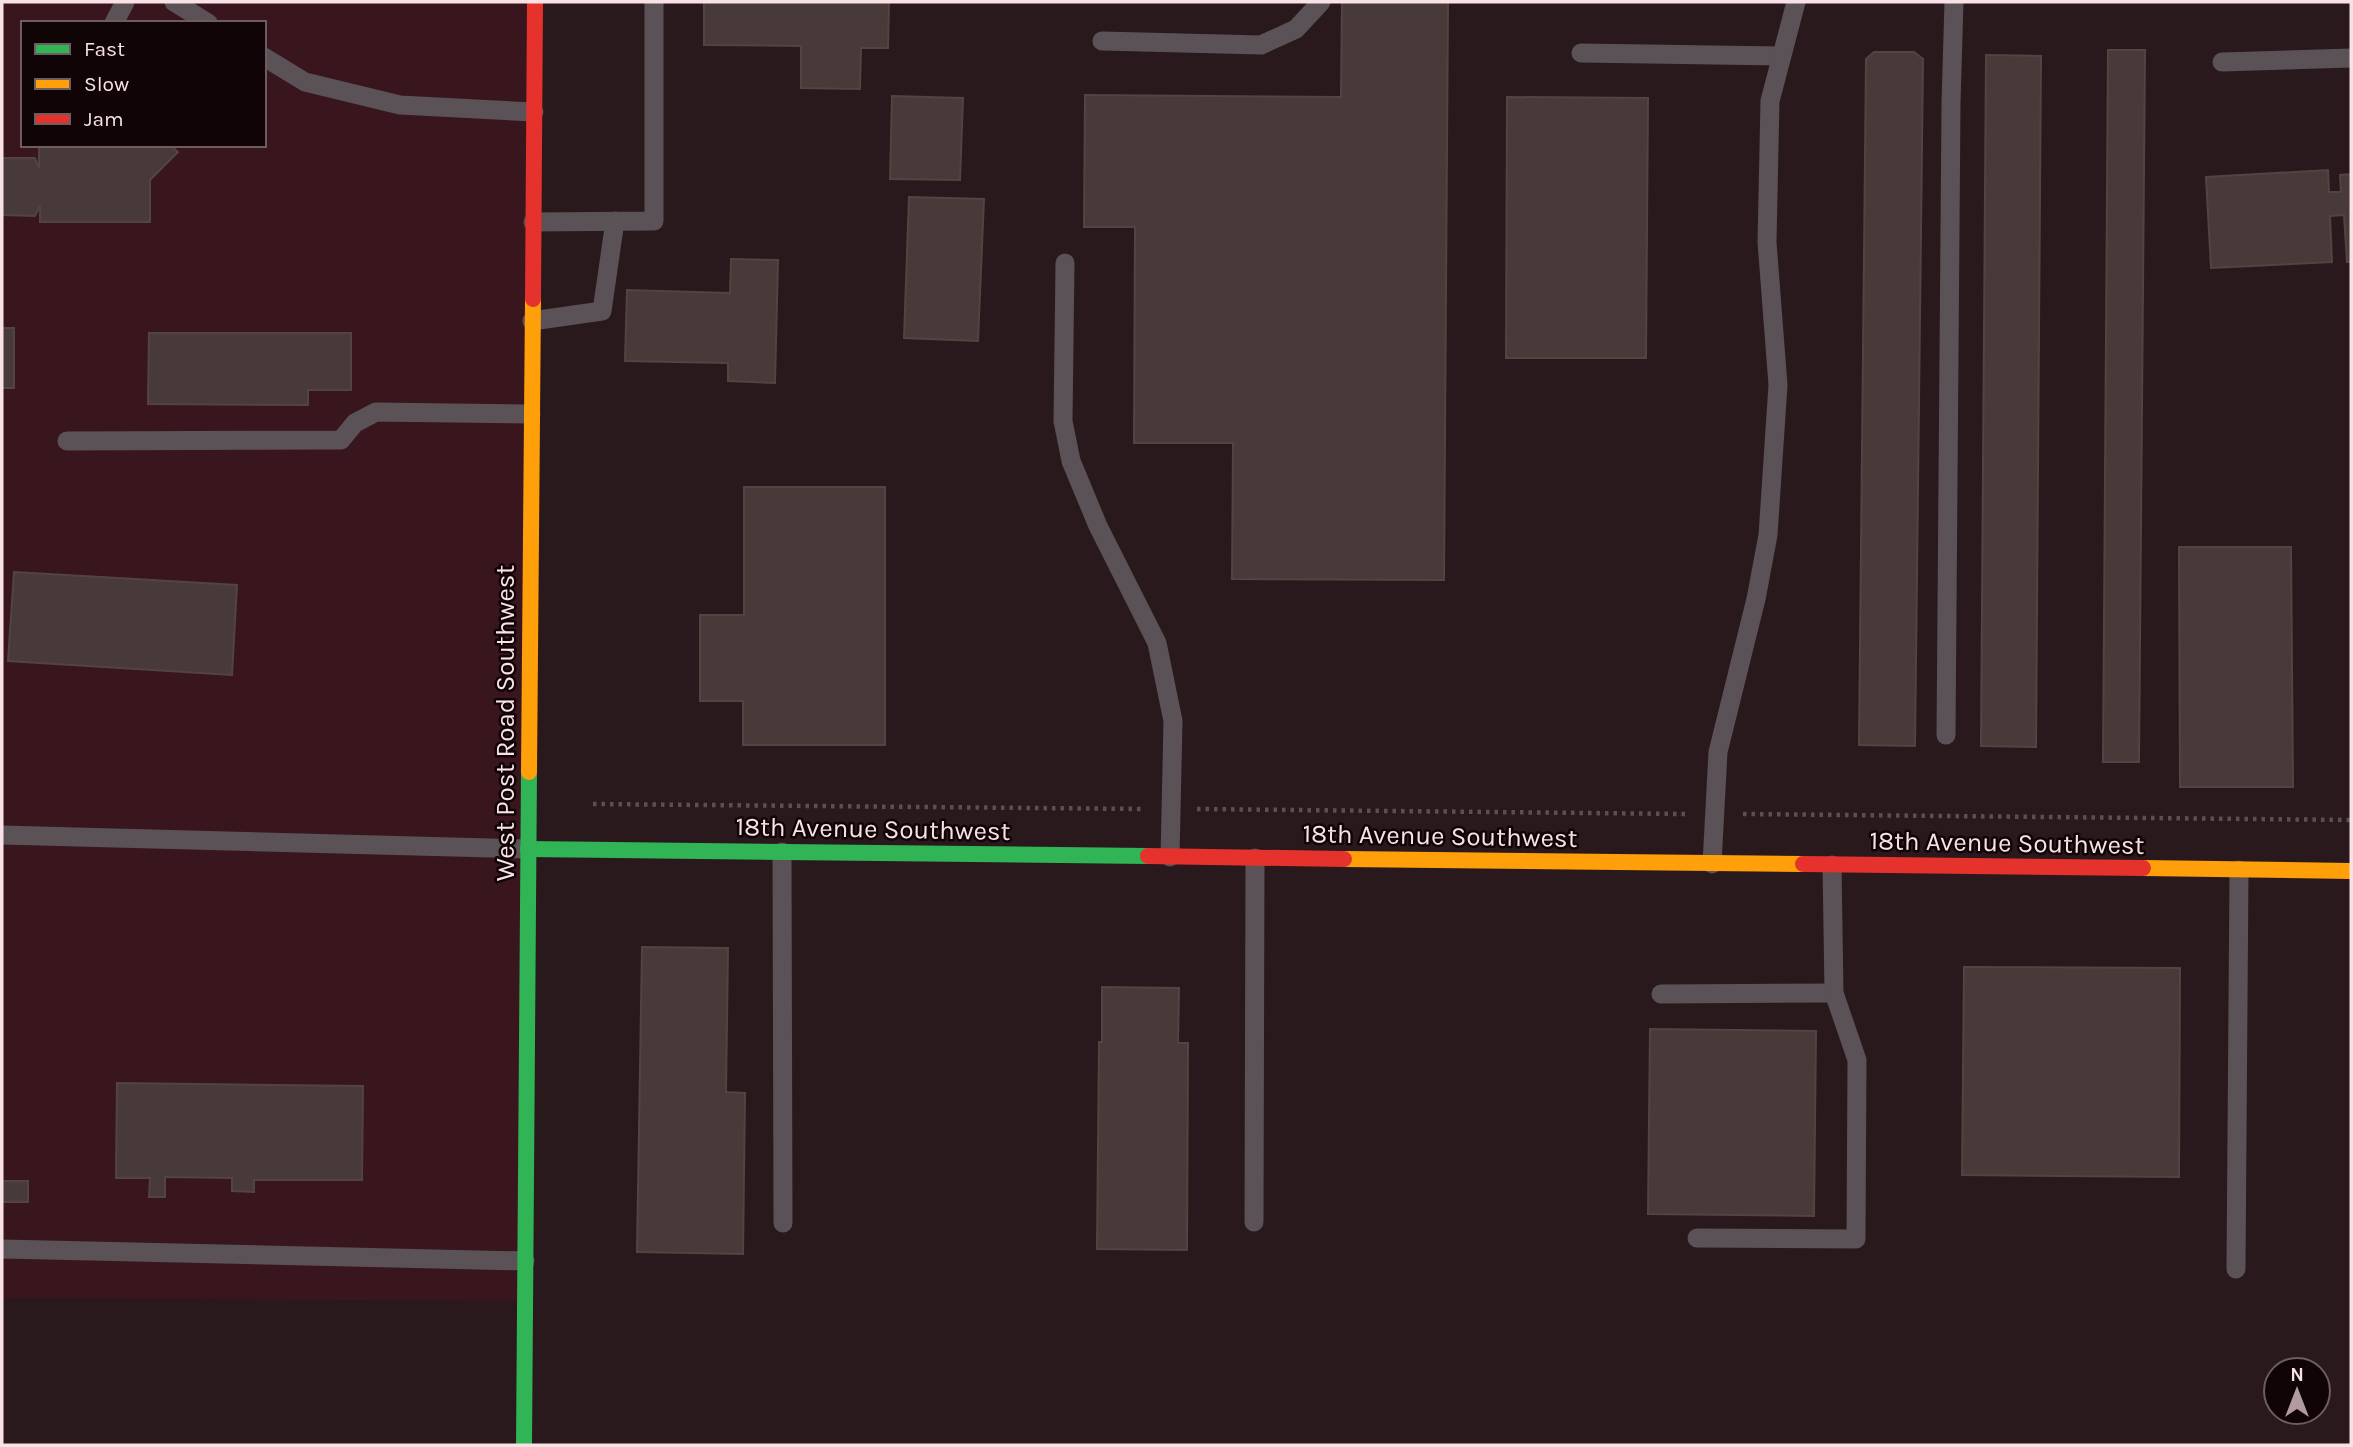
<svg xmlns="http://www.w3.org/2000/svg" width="2353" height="1447" viewBox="0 0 2353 1447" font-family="Karla,sans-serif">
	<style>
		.built { fill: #39161e; fill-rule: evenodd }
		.building { fill: #473a38; stroke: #524443; stroke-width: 2 }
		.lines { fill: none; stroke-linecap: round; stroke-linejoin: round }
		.path { stroke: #595054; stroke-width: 4.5; stroke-dasharray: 3.5 5; stroke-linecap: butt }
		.lane { stroke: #5a5256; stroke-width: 19 }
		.fast { stroke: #30b455; stroke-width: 16 }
		.slow { stroke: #ff9f0a; stroke-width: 16 }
		.jam { stroke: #e5322d; stroke-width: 16 }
		.labels { text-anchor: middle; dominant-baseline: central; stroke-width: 5; stroke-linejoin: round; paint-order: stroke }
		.street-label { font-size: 26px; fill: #f9e2e5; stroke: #100406 }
	</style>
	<rect width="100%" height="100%" fill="#29191c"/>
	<path class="built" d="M2,2H535L525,1301L2,1298ZM23,23H264V145H23Z"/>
	<g class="building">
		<polygon points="704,2 889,2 888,48 861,48 860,89 801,88 801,46 704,45"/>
		<polygon points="1342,2 1448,2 1444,580 1232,579 1233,443 1134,443 1135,227 1084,227 1085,95 1341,97"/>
		<polygon points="2108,50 2145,50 2139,762 2103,762"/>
		<polygon points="1874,52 1914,52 1923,59 1915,746 1859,745 1866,59"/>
		<polygon points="1986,55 2041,56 2036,747 1981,746"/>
		<polygon points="892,96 963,98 960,180 890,179"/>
		<polygon points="1507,97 1648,98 1646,358 1506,358"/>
		<polygon points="39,145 170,145 178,152 150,180 150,222 40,222 40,206 35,216 2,215 2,158 35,158 39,168"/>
		<polygon points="2328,170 2329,192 2341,192 2340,175 2351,174 2351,262 2347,262 2344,215 2330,216 2332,262 2211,268 2206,177"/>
		<polygon points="909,197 984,199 978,341 904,338"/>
		<polygon points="731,259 778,260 775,383 728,381 728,363 625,361 627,290 730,293"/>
		<rect x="2" y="328" width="12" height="60"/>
		<polygon points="149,333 351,333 351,390 308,390 308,405 148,404"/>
		<polygon points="744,487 885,487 885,745 743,745 743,701 700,701 700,615 744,615"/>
		<polygon points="2179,547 2291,547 2293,787 2180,787"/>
		<polygon points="14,572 237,585 232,675 8,661"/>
		<polygon points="642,947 728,948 726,1092 745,1093 743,1254 637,1252"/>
		<polygon points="1964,967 2180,968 2179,1177 1962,1175"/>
		<polygon points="1102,987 1179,988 1178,1043 1188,1043 1187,1250 1097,1249 1099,1042 1102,1042"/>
		<polygon points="1650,1029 1816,1031 1814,1216 1648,1214"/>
		<polygon points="117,1083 363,1086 362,1180 254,1180 254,1192 232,1191 232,1178 165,1177 165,1197 149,1197 150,1178 116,1178"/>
		<rect x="2" y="1181" width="26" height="21"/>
	</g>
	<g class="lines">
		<g class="path">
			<polyline points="593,804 1143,809"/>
			<polyline points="1197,809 1685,814"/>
			<polyline points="1743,814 2351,820"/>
		</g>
		<g class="lane">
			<polyline points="174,2 208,23"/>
			<polyline points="114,23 125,2"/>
			<polyline points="1102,41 1261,45 1296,29 1321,2"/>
			<polyline points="1581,53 1781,56"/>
			<polyline points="264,57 305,82 400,105 534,112"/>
			<polyline points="2222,62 2351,58"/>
			<polyline points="533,222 654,221 654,2"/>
			<polyline points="1065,263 1063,421 1071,461 1098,526 1157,643 1173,721 1170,857"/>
			<polyline points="532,321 602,311 615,221"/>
			<polyline points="67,441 341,440 355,423 376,412 531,414"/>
			<polyline points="1946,735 1951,103 1954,2"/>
			<polyline points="2,835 528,849"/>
			<polyline points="782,852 783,1223"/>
			<polyline points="1712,864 1718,752 1756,599 1768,535 1778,385 1767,242 1770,101 1796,2"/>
			<polyline points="1661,994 1834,993"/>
			<polyline points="1254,1222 1255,858"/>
			<polyline points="1697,1238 1856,1239 1857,1060 1834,993 1832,865"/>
			<polyline points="2,1249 525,1261"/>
			<polyline points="2236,1269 2239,870"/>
		</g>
		<g class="fast">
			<polyline points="528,849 1148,856"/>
			<polyline points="524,1445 529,772"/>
		</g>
		<g class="slow">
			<polyline points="529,772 533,299"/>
			<polyline points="1344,859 1803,864"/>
			<polyline points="2143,868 2351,871"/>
		</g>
		<g class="jam">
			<polyline points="533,299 535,2"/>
			<polyline points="1148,856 1344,859"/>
			<polyline points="1803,864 2143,868"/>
		</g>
	</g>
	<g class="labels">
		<g class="street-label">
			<text transform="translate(505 723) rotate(-90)">West Post Road Southwest</text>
			<text transform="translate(873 829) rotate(1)">18th Avenue Southwest</text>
			<text transform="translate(1440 836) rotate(1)">18th Avenue Southwest</text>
			<text transform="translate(2007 843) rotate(1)">18th Avenue Southwest</text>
		</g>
	</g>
	<rect width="2353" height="1447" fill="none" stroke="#f9e2e5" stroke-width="7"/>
	<rect x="21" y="21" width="245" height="126" fill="#100406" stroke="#6d5d5f" stroke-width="2"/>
	<rect x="35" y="44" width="35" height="10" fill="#30b455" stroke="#6d5d5f" stroke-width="2"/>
	<text x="84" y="56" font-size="21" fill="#f9e2e5">Fast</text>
	<rect x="35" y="79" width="35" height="10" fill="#ff9f0a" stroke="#6d5d5f" stroke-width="2"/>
	<text x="84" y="91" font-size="21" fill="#f9e2e5">Slow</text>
	<rect x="35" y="114" width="35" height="10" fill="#e5322d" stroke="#6d5d5f" stroke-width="2"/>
	<text x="84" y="126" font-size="21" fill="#f9e2e5">Jam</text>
	<g transform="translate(2297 1391)"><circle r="33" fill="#100406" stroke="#6d5d5f" stroke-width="2"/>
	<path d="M0-5L12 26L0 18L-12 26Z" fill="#b09c9f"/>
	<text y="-10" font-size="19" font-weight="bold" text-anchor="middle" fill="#f9e2e5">N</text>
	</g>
</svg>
